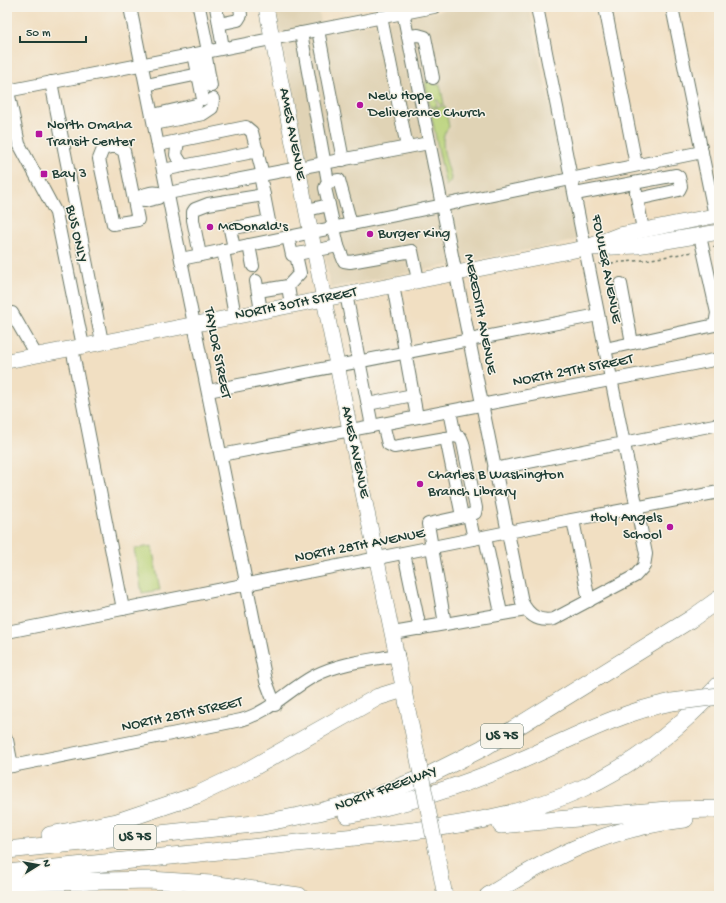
<svg xmlns="http://www.w3.org/2000/svg" width="726" height="903" viewBox="0 0 726 903" font-family="'Gochi Hand',sans-serif">
	<style>
		.built { fill: #e0d3b5 }
		.green { fill: #b8d277; stroke: #6c8856 }
		.lines { fill: none; stroke-linecap: round; stroke-linejoin: round }
		.minor-casing { stroke: #687666; stroke-width: 14 }
		.major-casing { stroke: #687666; stroke-width: 16 }
		.highway-casing { stroke: #687666; stroke-width: 18 }
		.path { stroke: #687666; stroke-width: 1.5; stroke-dasharray: 3 3; stroke-linecap: butt }
		.minor { stroke: #fff; stroke-width: 12 }
		.major { stroke: #fff; stroke-width: 15 }
		.highway { stroke: #fff; stroke-width: 17 }
		.major-bridge-casing { stroke: #687666; stroke-width: 16; stroke-linecap: butt }
		.highway-bridge-casing { stroke: #687666; stroke-width: 18; stroke-linecap: butt }
		.major-bridge { stroke: #fff; stroke-width: 15 }
		.highway-bridge { stroke: #fff; stroke-width: 17 }
		.poi-dot { fill: #b5179e; stroke: #f7f3e8; stroke-width: 1.5 }
		.labels { text-anchor: middle; dominant-baseline: central; stroke-width: 3; stroke-linejoin: round; paint-order: stroke }
		.shield { fill: #f7f3e8; stroke: #60746a; stroke-width: 1 }
		.shield-label { font-size: 14px; font-weight: bold; fill: #1f3d34 }
		.poi-label { font-size: 15px; fill: #1f3d34; stroke: #f7f3e8; text-anchor: start }
		.street-label { font-size: 15px; fill: #1f3d34; stroke: #f7f3e8 }
	</style>
	<rect width="100%" height="100%" fill="#f7f3e8"/>
	<filter id="ink" filterUnits="userSpaceOnUse"><feTurbulence type="fractalNoise" baseFrequency=".025" numOctaves="2"/><feDisplacementMap in="SourceGraphic" scale="8" xChannelSelector="R" yChannelSelector="G"/><feConvolveMatrix kernelMatrix="1 2 1 2 8 2 1 2 1" color-interpolation-filters="sRGB"/></filter>
	<filter id="wash" filterUnits="userSpaceOnUse"><feTurbulence type="fractalNoise" baseFrequency=".012" numOctaves="4" result="noise"/><feDisplacementMap in="SourceGraphic" scale="16" xChannelSelector="R" yChannelSelector="G"/><feGaussianBlur stdDeviation="0.9" result="paint"/><feColorMatrix in="noise" values="0 0 0 0 0 0 0 0 0 0 0 0 0 0 0 0 0 1.4 0 .05"/><feComposite in="paint" operator="in"/></filter>
	<g filter="url(#wash)">
		<rect width="100%" height="100%" fill="#f1dfc2"/>
		<polygon class="built" points="275,7 318,7 323,33 459,7 529,7 578,240 331,288"/>
		<g class="green">
			<polygon points="434,80 435,85 440,84 444,104 440,105 438,100 436,100 437,106 430,107 425,82"/>
			<path d="M445,106L449,127C436,138 448,164 451,178L450,182L446,186L430,109Z"/>
			<polygon points="152,546 160,590 142,593 134,549"/>
		</g>
	</g>
	<g filter="url(#ink)">
		<g class="lines">
			<g class="minor-casing">
				<g id="minor">
					<polyline points="130,7 266,681 275,705"/>
					<polyline points="199,7 208,51"/>
					<polyline points="216,7 223,48"/>
					<path d="M402,7L522,602C529,616 539,622 554,619L635,576L644,566L646,554L537,7"/>
					<polyline points="605,7 636,165"/>
					<polyline points="672,7 715,216"/>
					<polyline points="381,17 407,147"/>
					<polyline points="219,24 238,20 241,15 240,7"/>
					<polyline points="318,30 343,160"/>
					<polyline points="301,33 328,182"/>
					<polyline points="408,36 418,35 425,37 433,78"/>
					<polyline points="205,52 211,86"/>
					<polyline points="194,54 203,99"/>
					<polyline points="51,82 102,342"/>
					<polyline points="146,85 199,74"/>
					<polyline points="7,91 434,7"/>
					<polyline points="8,91 19,144 56,213 83,346"/>
					<polyline points="153,115 196,105"/>
					<polyline points="154,124 203,114 212,108 213,99"/>
					<polyline points="178,141 176,155 183,166"/>
					<polyline points="158,145 246,127 252,132 263,175"/>
					<polygon points="110,147 117,147 124,151 138,220 113,224 99,159 103,149"/>
					<polyline points="163,170 258,151"/>
					<polyline points="636,192 643,230"/>
					<path d="M161,194C153,190 142,195 134,200L145,201L158,198L161,194L168,193L429,143"/>
					<polyline points="575,194 676,175 679,177 681,186 679,190 638,199"/>
					<polyline points="329,205 325,188 328,182 339,180 351,224"/>
					<polyline points="307,210 329,205 338,246"/>
					<polyline points="288,237 292,255 338,246 344,261 350,262 412,251 418,280"/>
					<polyline points="249,245 253,266"/>
					<polyline points="234,248 230,229 269,221 260,175"/>
					<polyline points="223,250 235,316"/>
					<polyline points="200,255 193,220 193,212 195,209 208,204 264,195"/>
					<polyline points="181,259 702,152"/>
					<polyline points="256,281 261,311"/>
					<polyline points="621,284 632,343"/>
					<polyline points="393,285 417,417"/>
					<polyline points="258,291 288,286"/>
					<polyline points="346,294 372,426"/>
					<polyline points="291,305 288,286 300,273 296,255"/>
					<polyline points="7,313 12,313 36,355"/>
					<polyline points="72,348 123,609"/>
					<polyline points="605,349 715,325 717,313 700,236"/>
					<polyline points="208,391 598,315"/>
					<polyline points="368,404 413,395"/>
					<polyline points="383,424 388,444 394,447 446,438 455,436 450,411"/>
					<polyline points="446,438 462,516"/>
					<polyline points="221,455 719,359"/>
					<polyline points="494,469 719,424"/>
					<polyline points="469,515 474,539"/>
					<polyline points="573,520 589,601"/>
					<polyline points="485,537 501,613"/>
					<polyline points="404,553 420,629"/>
					<polyline points="445,624 428,524 469,515 475,513 476,508 463,443 461,438 455,436"/>
					<polyline points="7,632 508,532 719,492"/>
					<polyline points="393,633 526,610"/>
					<polyline points="7,740 12,766"/>
					<path d="M7,767L241,720C270,712 288,690 314,676C339,663 370,660 398,655"/>
				</g>
			</g>
			<g class="major-casing">
				<g id="major">
					<polyline points="266,7 350,430 415,744"/>
					<polyline points="592,248 637,246 719,232"/>
					<polyline points="7,361 585,248 619,235 719,215"/>
					<polyline points="434,839 445,896"/>
				</g>
			</g>
			<g class="highway-casing">
				<g id="highway">
					<path d="M347,815C406,804 460,787 515,763C567,741 616,713 672,702"/>
					<polyline points="501,825 667,810 719,809"/>
					<polyline points="50,835 117,822 197,795 243,773 378,697 404,689"/>
					<polyline points="7,850 263,823 319,812 372,798 431,774 483,748 691,619 719,599"/>
					<path d="M7,873L413,831C542,815 629,784 719,685"/>
					<polyline points="9,883 150,880 211,884 299,896"/>
					<path d="M488,896C555,855 606,828 685,819"/>
				</g>
			</g>
			<g class="path">
				<polyline points="713,247 719,246"/>
				<polyline points="599,264 645,260 692,252"/>
			</g>
			<use href="#minor" class="minor"/>
			<use href="#major" class="major"/>
			<use href="#highway" class="highway"/>
			<g class="major-bridge-casing">
				<polyline id="major-bridge" points="415,744 434,839"/>
			</g>
			<g class="highway-bridge-casing">
				<polyline id="highway-bridge" points="672,702 719,696"/>
			</g>
			<use href="#major-bridge" class="major-bridge"/>
			<use href="#highway-bridge" class="highway-bridge"/>
		</g>
	</g>
	<g class="poi-dot">
		<circle cx="360" cy="105" r="4"/>
		<rect x="35" y="130" width="8" height="8" rx="2"/>
		<rect x="40" y="170" width="8" height="8" rx="2"/>
		<circle cx="210" cy="227" r="4"/>
		<circle cx="370" cy="234" r="4"/>
		<circle cx="420" cy="484" r="4"/>
		<circle cx="670" cy="527" r="4"/>
	</g>
	<g class="labels">
		<g class="shield">
			<rect x="481" y="724" width="42" height="24" rx="3"/>
			<rect x="114" y="825" width="42" height="24" rx="3"/>
		</g>
		<g class="shield-label">
			<text x="502" y="736">US 75</text>
			<text x="135" y="837">US 75</text>
		</g>
		<g class="poi-label">
			<text x="368" y="96">New Hope<tspan x="368" dy="17">Deliverance Church</tspan></text>
			<text x="47" y="125">North Omaha<tspan x="47" dy="17">Transit Center</tspan></text>
			<text x="52" y="174">Bay 3</text>
			<text x="218" y="227">McDonald's</text>
			<text x="378" y="234">Burger King</text>
			<text x="428" y="475">Charles B Washington<tspan x="428" dy="17">Branch Library</tspan></text>
			<text x="662" y="518" text-anchor="end">Holy Angels<tspan x="662" dy="17">School</tspan></text>
		</g>
		<g class="street-label">
			<text transform="translate(292 134) rotate(79)">AMES AVENUE</text>
			<text transform="translate(76 234) rotate(77)">BUS ONLY</text>
			<text transform="translate(606 269) rotate(79)">FOWLER AVENUE</text>
			<text transform="translate(296 304) rotate(-11)">NORTH 30TH STREET</text>
			<text transform="translate(480 314) rotate(79)">MEREDITH AVENUE</text>
			<text transform="translate(217 353) rotate(79)">TAYLOR STREET</text>
			<text transform="translate(573 371) rotate(-11)">NORTH 29TH STREET</text>
			<text transform="translate(355 452) rotate(78)">AMES AVENUE</text>
			<text transform="translate(360 546) rotate(-11)">NORTH 28TH AVENUE</text>
			<text transform="translate(182 715) rotate(-12)">NORTH 28TH STREET</text>
			<text transform="translate(386 789) rotate(-20)">NORTH FREEWAY</text>
		</g>
	</g>
	<rect width="726" height="903" fill="none" stroke="#f7f3e8" stroke-width="24"/>
	<g transform="translate(38 865) rotate(79)" stroke="#f7f3e8" stroke-width="3" paint-order="stroke">
	<path d="M0-3L7 15L0 10L-7 15Z" fill="#1f3d34"/>
	<text y="-6" font-size="11" font-weight="bold" text-anchor="middle" fill="#1f3d34">N</text>
	</g>
	<path d="M20 36v6h66v-6" fill="none" stroke="#1f3d34" stroke-width="2"/>
	<text x="26" y="36" font-size="12" fill="#1f3d34" stroke="#f7f3e8" stroke-width="3" paint-order="stroke">50 m</text>
</svg>
